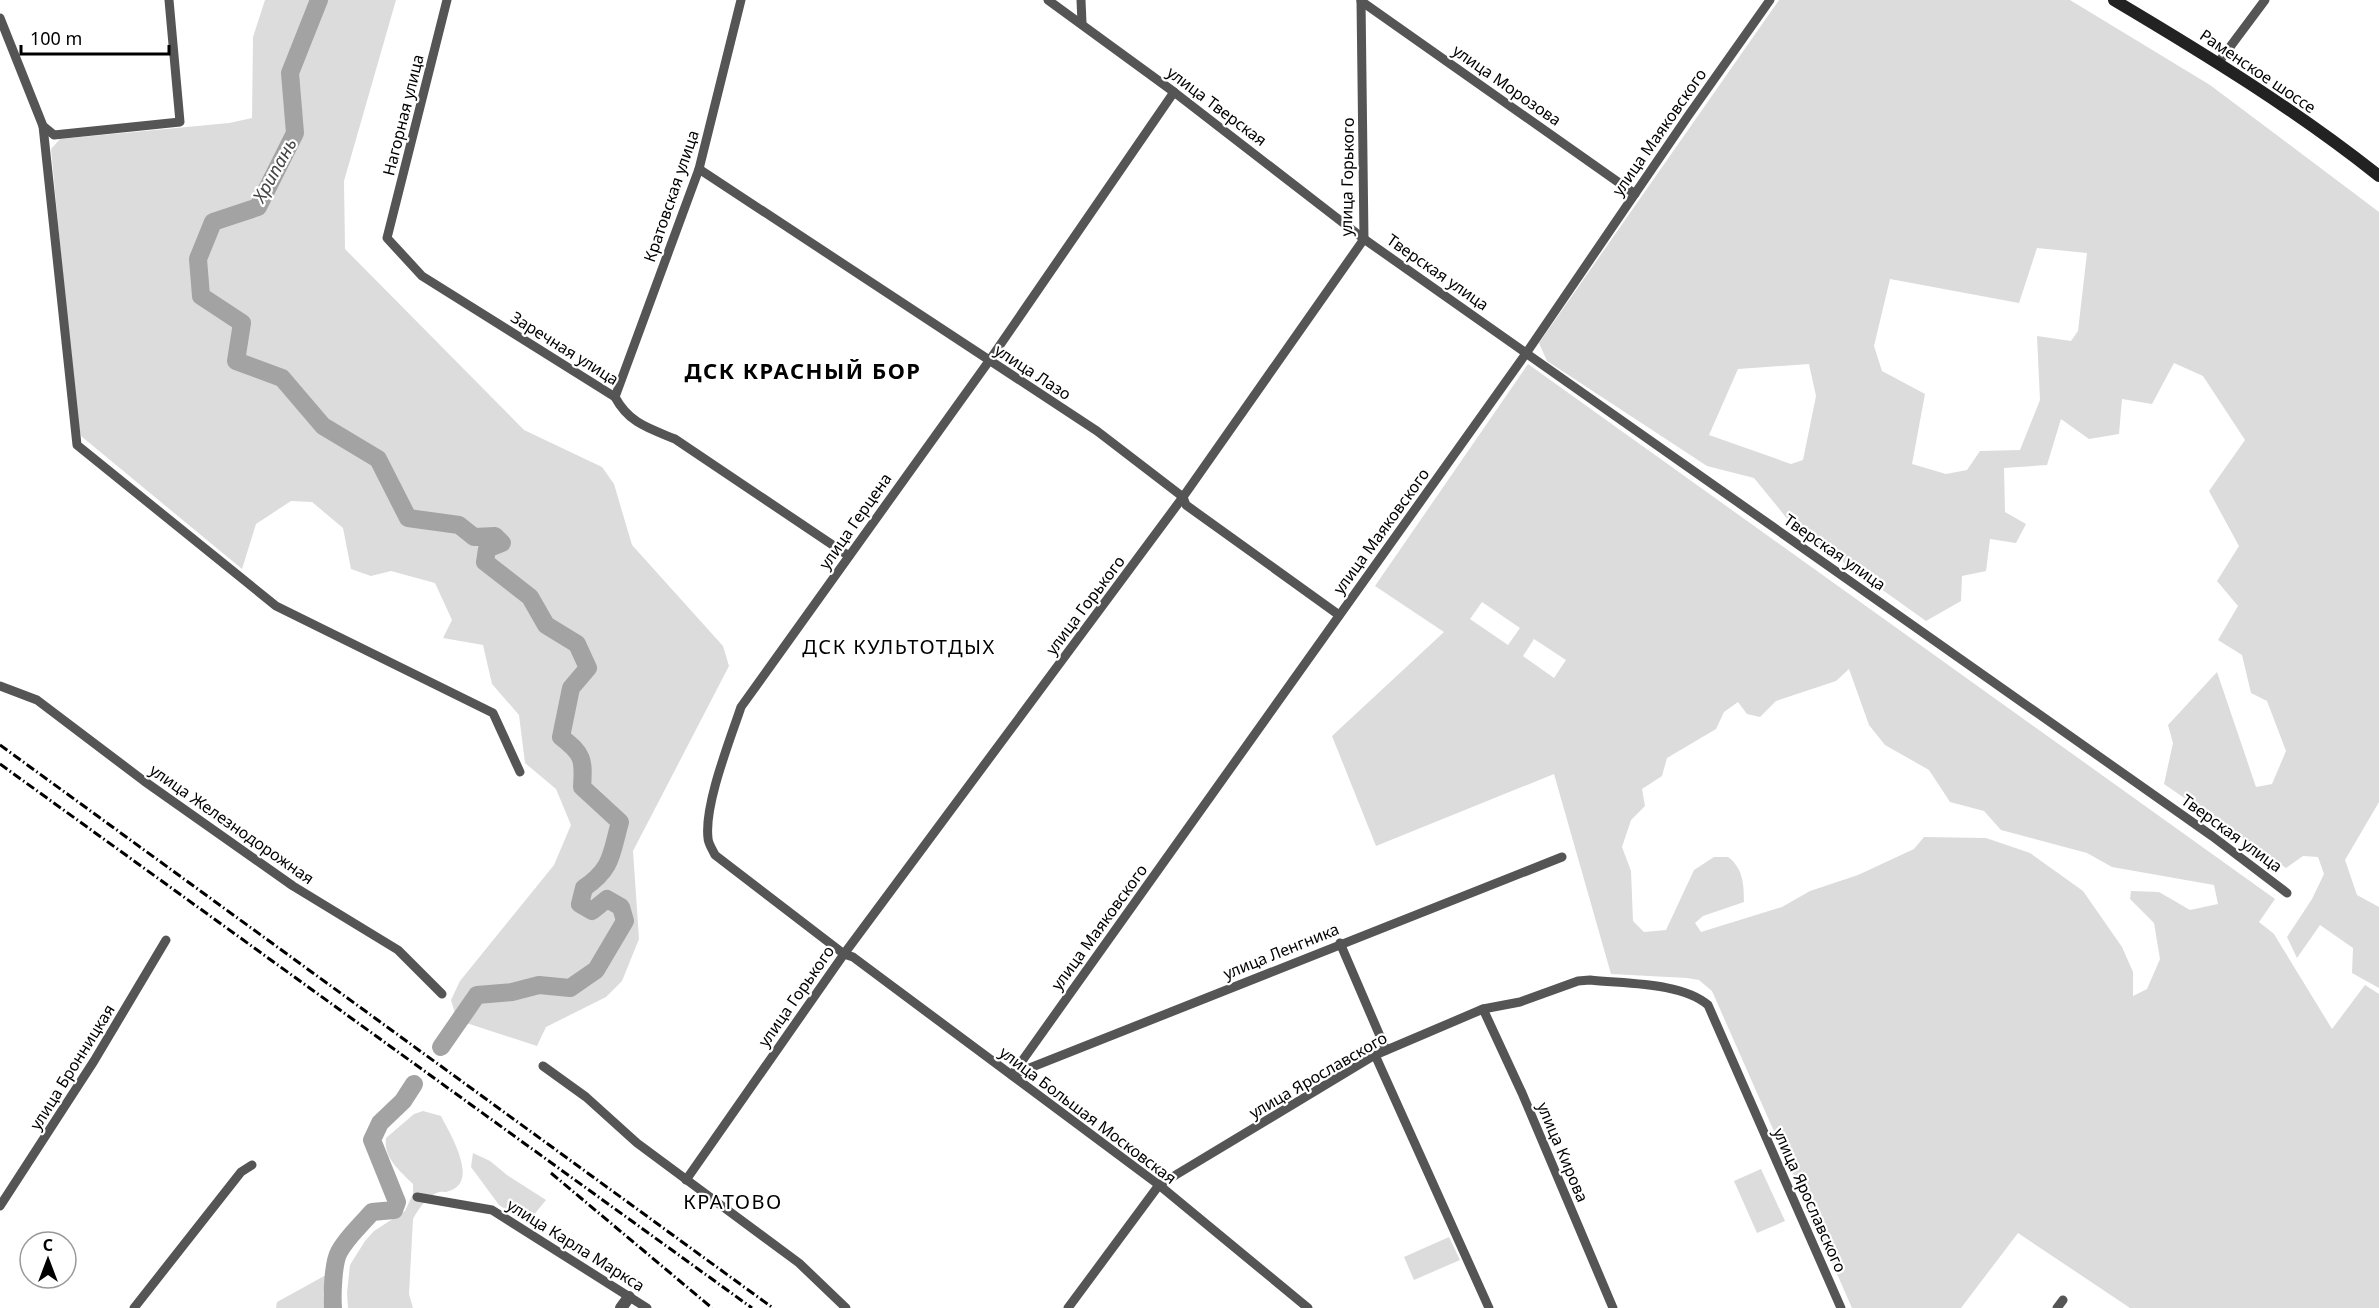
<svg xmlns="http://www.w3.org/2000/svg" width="2379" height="1308" viewBox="0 0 2379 1308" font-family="'Noto Sans',sans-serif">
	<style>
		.green { fill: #dcdcdc; fill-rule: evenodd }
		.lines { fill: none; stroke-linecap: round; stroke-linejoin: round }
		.river { stroke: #a3a3a3; stroke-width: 18 }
		.minor { stroke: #555; stroke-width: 9 }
		.tertiary { stroke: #555; stroke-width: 12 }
		.secondary { stroke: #222; stroke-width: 12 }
		.rail { stroke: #000; stroke-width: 3; stroke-dasharray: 9 3 1.5 3; stroke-linecap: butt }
		.labels { text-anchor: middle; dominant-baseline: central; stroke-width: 4.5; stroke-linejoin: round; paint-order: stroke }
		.street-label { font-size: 16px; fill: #000; stroke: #fff }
		.water-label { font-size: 18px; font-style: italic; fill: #444; stroke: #fff }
		.quarter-label { font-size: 20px; letter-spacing: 1.5px; fill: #000; stroke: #fff }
		.district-label { font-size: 22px; font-weight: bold; letter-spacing: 1.5px; fill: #000; stroke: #fff }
	</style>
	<rect width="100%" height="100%" fill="#fff"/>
	<g class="green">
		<polygon points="265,0 396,0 344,181 345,249 524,430 602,467 614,484 632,545 723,646 729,666 633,851 639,939 622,981 606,997 546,1027 537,1046 457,1020 451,1000 460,981 554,865 571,825 556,789 525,763 519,715 492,684 483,645 443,638 452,620 435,583 391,571 371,576 351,569 343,528 312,502 291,501 256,524 242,569 81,436 76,415 51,149 60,139 229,123 252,118 253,37"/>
		<path d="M1779,0H2070L2210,85L2379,212V802L2345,860L2357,895L2379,907V988L2352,973L2353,948L2320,925L2297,958L2287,937L2312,899L2324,874L2318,857L2303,856L2286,868L2164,784L2173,743L2168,725L2217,672L2256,787L2272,784L2286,751L2267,701L2251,693L2242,655L2218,640L2238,606L2217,581L2239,546L2209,491L2245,440L2203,376L2174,363L2152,404L2122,399L2119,434L2089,439L2061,419L2047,465L2004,468L2005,512L2026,524L2016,543L1990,539L1986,571L1962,576L1961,601L1926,621L1794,527L1754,478L1707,466L1547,361L1539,343ZM2037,248L2087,253L2078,331L2071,341L2037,336L2040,400L2020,450L1980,451L1967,470L1946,474L1912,464L1925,394L1882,371L1874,346L1890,279L2019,303ZM1809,364L1816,396L1803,460L1791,464L1709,435L1738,369Z"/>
		<path d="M1528,364L2275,899L2259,922L2274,934L2332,1029L2365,985L2379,994V1308H2130L2018,1233L1961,1308H1852L1712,991L1699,980L1687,978L1611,974L1554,774L1376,846L1332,736L1444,632L1375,586ZM1482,602L1520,628L1508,645L1470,619ZM1534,639L1566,660L1554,678L1523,656ZM1849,669L1869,725L1885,745L1929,770L1950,802L1984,811L2001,830L2087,853L2112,867L2214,885L2218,904L2190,910L2159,892L2131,891L2130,899L2154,923L2160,959L2147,989L2133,996V972L2122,947L2083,891L2030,853L1986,838L1924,837L1914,849L1858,875L1810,891L1782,907L1701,932L1695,923L1703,916L1744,902C1744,884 1743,868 1728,857H1714L1694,870L1666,930L1644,932L1633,921L1631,871L1622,847L1631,820L1645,806L1642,789L1662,776L1667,758L1716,729L1724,712L1738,702L1747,714L1760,717L1776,701L1836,681Z"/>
		<path d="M423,1111L441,1116C450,1134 480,1182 449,1191C444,1193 445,1191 439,1192C427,1196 419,1208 413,1219L409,1294L413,1308H348L347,1293L350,1265L365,1241L374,1231L405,1211L413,1194V1184C400,1171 383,1158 386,1138L414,1114Z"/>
		<polygon points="473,1153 490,1161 507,1175 546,1200 528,1222 523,1221 499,1205 471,1167"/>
		<polygon points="1761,1169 1785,1221 1757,1233 1734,1181"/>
		<polygon points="1449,1237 1460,1260 1414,1280 1404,1257"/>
		<polygon points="326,1275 323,1295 324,1308 276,1308 277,1302"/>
	</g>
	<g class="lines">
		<g class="river">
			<path d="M319,0L290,73L295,133L258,207L213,222L198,259L201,296L242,323L236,361L282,378L323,426L378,459L408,518L459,525L474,537L495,536L502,543L487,549L485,562L530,597L546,625L577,644L588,668L571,688L561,737C583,754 584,759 582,787L620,822C611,854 613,868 584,888L580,904L592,911L607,899L621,907L625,921L596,970L570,988L539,985L512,992L477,995L441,1047"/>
			<path d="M333,1308C332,1295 333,1263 339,1252C347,1237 361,1225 372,1212L394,1210L397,1202L372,1140L380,1123L403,1101L414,1084"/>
		</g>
		<g class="minor">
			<path d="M447,0L387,238L422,276L615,397C629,423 648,428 675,439L849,556"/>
			<polyline points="1048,0 1174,92 1364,239 2212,836 2287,893"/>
			<polyline points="1081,0 1082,23"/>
			<polyline points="1361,1 1635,194"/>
			<polyline points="0,18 43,126 54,135 180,122 169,0"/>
			<polyline points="2218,63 2265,0"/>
			<path d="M1174,92L989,361L741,707C730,740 704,805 708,838C708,843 712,849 715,855L844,954L853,957L1159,1185L1308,1308"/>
			<polyline points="43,126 77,445 276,606 493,713 520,772"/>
			<polyline points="699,169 1097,431 1183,497 1186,505 1339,615"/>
			<polyline points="615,397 699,169 741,0"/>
			<polyline points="0,686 37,700 144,781 293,886 398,950 442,994"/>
			<polyline points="1340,943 1386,1050"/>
			<polyline points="1483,1009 1522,1093 1613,1308"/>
			<polyline points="1375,1055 1489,1308"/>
			<polyline points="543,1066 586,1097 637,1143 799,1263 846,1308"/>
			<polyline points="1012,1075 1527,352 1688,116 1770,0"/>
			<polyline points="1012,1075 1562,857"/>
			<polyline points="686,1180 844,954 1183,497 1364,239 1361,0"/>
			<polyline points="417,1197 492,1210 647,1308"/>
			<polyline points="0,1206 94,1061 166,940"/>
			<polyline points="134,1308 241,1172 252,1165"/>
			<path d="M1068,1308L1159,1185L1375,1055L1483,1009L1520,1002L1578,981L1590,980C1625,984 1681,982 1708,1005L1841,1308"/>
			<polyline points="2057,1308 2063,1300"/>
		</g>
		<polyline class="tertiary" points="621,1308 629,1297"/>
		<path class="secondary" d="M2114,0C2205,54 2296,110 2379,176"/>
		<g class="rail">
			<polyline points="0,745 773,1308"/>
			<polyline points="0,764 752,1308"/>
			<polyline points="551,1173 712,1308"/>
		</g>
	</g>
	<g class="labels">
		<g class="street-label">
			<text transform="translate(2258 71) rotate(34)">Раменское шоссе</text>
			<text transform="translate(1507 85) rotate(35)">улица Морозова</text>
			<text transform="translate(1217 106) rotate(37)">улица Тверская</text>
			<text transform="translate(403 115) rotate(-76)">Нагорная улица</text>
			<text transform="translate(1659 132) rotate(-55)">улица Маяковского</text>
			<text transform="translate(1347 177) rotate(-89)">улица Горького</text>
			<text transform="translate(671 196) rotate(-71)">Кратовская улица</text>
			<text transform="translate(1438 272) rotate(35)">Тверская улица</text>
			<text transform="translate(565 348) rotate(32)">Заречная улица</text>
			<text transform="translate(1033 372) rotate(33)">улица Лазо</text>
			<text transform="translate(855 521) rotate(-55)">улица Герцена</text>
			<text transform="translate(1381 531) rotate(-54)">улица Маяковского</text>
			<text transform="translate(1835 552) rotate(35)">Тверская улица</text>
			<text transform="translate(1085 605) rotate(-53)">улица Горького</text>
			<text transform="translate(232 824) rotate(35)">улица Железнодорожная</text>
			<text transform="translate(2232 833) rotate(36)">Тверская улица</text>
			<text transform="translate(1099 927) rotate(-54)">улица Маяковского</text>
			<text transform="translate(1281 951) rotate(-22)">улица Ленгника</text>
			<text transform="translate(796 996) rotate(-55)">улица Горького</text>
			<text transform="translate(72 1067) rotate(-58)">улица Бронницкая</text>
			<text transform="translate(1318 1075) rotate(-30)">улица Ярославского</text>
			<text transform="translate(1088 1115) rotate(37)">улица Большая Московская</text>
			<text transform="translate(1563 1152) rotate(67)">улица Кирова</text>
			<text transform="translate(1810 1200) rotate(66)">улица Ярославского</text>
			<text transform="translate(576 1245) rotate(32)">улица Карла Маркса</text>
		</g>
		<g class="water-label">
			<text transform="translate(274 170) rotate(-61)">Хрипань</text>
		</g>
		<g class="quarter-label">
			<text x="899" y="646">ДСК КУЛЬТОТДЫХ</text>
			<text x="733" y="1201">КРАТОВО</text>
		</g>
		<g class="district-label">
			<text x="803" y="370">ДСК КРАСНЫЙ БОР</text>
		</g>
	</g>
	<g transform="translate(48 1260)"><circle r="28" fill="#ffffff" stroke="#999999" stroke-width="1.5"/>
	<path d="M0-4.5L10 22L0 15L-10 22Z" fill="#000000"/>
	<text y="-9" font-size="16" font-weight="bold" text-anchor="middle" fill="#000000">С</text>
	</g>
	<path d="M21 45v9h148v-9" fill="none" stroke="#000000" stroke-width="3"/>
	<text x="30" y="45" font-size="18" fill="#000000" stroke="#ffffff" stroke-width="4.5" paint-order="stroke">100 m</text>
</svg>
